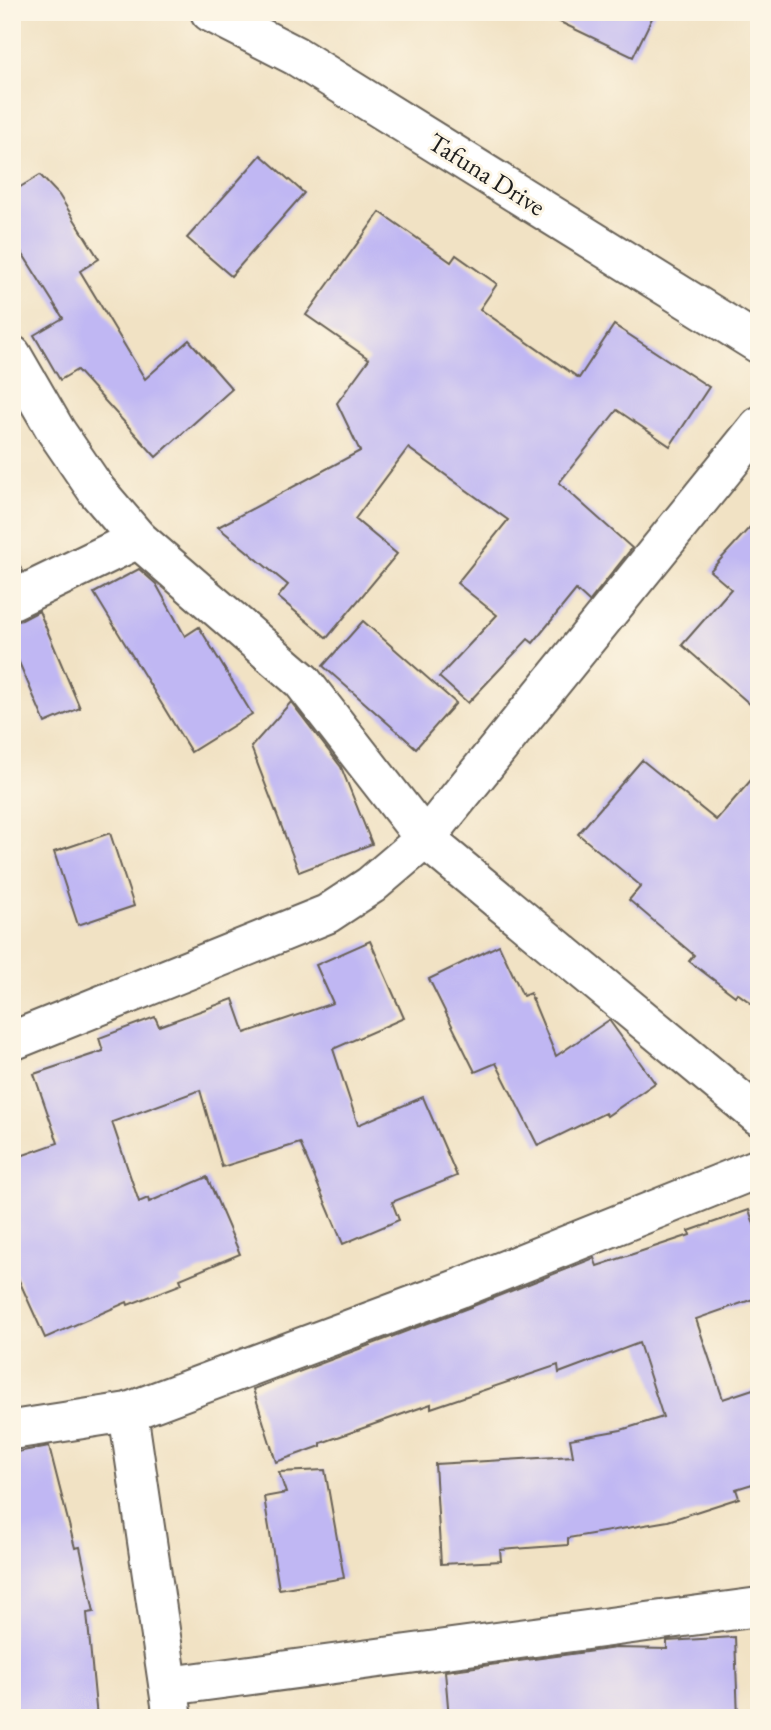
<svg xmlns="http://www.w3.org/2000/svg" width="771" height="1730" viewBox="0 0 771 1730" font-family="'EB Garamond',serif">
	<style>
		.building { fill: #c0b7f3 }
		.lines { fill: none; stroke-linecap: round; stroke-linejoin: round }
		.minor-casing { stroke: #676157; stroke-width: 42 }
		.secondary-casing { stroke: #676157; stroke-width: 42 }
		.minor { stroke: #fff; stroke-width: 38 }
		.secondary { stroke: #fff; stroke-width: 38 }
		.labels { text-anchor: middle; dominant-baseline: central; stroke-width: 6; stroke-linejoin: round; paint-order: stroke }
		.street-label { font-size: 26px; fill: #1c1c1c; stroke: #fcf5e5 }
	</style>
	<rect width="100%" height="100%" fill="#fcf5e5"/>
	<filter id="ink" filterUnits="userSpaceOnUse"><feTurbulence type="fractalNoise" baseFrequency=".0143" numOctaves="2"/><feDisplacementMap in="SourceGraphic" scale="14" xChannelSelector="R" yChannelSelector="G"/><feConvolveMatrix kernelMatrix="1 2 1 2 8 2 1 2 1" color-interpolation-filters="sRGB"/></filter>
	<filter id="wash" filterUnits="userSpaceOnUse"><feTurbulence type="fractalNoise" baseFrequency=".00686" numOctaves="4" result="noise"/><feDisplacementMap in="SourceGraphic" scale="28" xChannelSelector="R" yChannelSelector="G"/><feGaussianBlur stdDeviation="1.57" result="paint"/><feColorMatrix in="noise" values="0 0 0 0 0 0 0 0 0 0 0 0 0 0 0 0 0 1.4 0 .05"/><feComposite in="paint" operator="in"/></filter>
	<g filter="url(#wash)">
		<rect width="100%" height="100%" fill="#f1e2c4"/>
		<g id="blocks">
			<g class="building">
				<polygon points="539,12 655,12 633,57"/>
				<polygon points="261,155 304,193 231,276 187,238"/>
				<polygon points="40,175 59,195 99,259 80,271 145,379 189,340 232,389 156,457 77,370 60,380 34,335 63,318 12,237 12,192"/>
				<polygon points="380,212 451,262 456,255 497,284 480,309 579,378 614,325 709,387 670,446 617,410 559,483 632,548 589,602 576,590 533,643 528,639 468,703 439,677 497,615 457,583 508,520 408,448 355,519 397,554 327,638 278,597 288,585 218,527 360,451 337,403 369,359 306,315"/>
				<polygon points="759,517 759,712 682,645 731,589 710,571"/>
				<polygon points="12,549 22,571 12,576"/>
				<polygon points="139,569 156,584 185,636 199,627 252,714 191,752 94,593"/>
				<polygon points="39,611 80,708 45,723 12,646 12,622 22,620"/>
				<polygon points="363,621 456,703 416,748 323,666"/>
				<polygon points="291,702 341,767 372,844 299,872 251,747"/>
				<polygon points="642,760 716,820 759,771 759,1009 737,993 735,996 689,961 694,955 629,900 641,886 578,834"/>
				<polygon points="110,833 134,906 78,925 54,852"/>
				<polygon points="370,941 404,1018 333,1049 358,1125 423,1097 457,1176 392,1202 399,1220 343,1244 300,1143 222,1167 200,1090 112,1122 139,1202 148,1198 149,1202 207,1177 240,1254 180,1279 182,1284 128,1305 127,1302 45,1338 12,1265 12,1159 58,1143 34,1074 103,1051 99,1038 155,1017 159,1026 233,999 245,1033 333,1003 316,965"/>
				<polygon points="499,945 523,996 530,993 556,1056 609,1020 655,1083 607,1116 605,1113 538,1146 496,1063 475,1072 429,979"/>
				<polygon points="749,1210 759,1238 759,1297 696,1319 723,1399 759,1387 759,1482 736,1489 739,1498 668,1521 568,1538 568,1545 500,1550 501,1561 441,1564 435,1464 573,1456 570,1439 621,1430 663,1417 639,1343 559,1373 558,1365 431,1408 431,1404 321,1443 321,1446 276,1462 253,1389 468,1308 594,1258 597,1266 690,1235 689,1231"/>
				<polygon points="49,1446 75,1548 80,1547 94,1612 87,1613 97,1718 12,1718 12,1453"/>
				<polygon points="325,1470 344,1578 279,1589 264,1497 286,1493 279,1472"/>
				<polygon points="735,1637 738,1718 449,1718 445,1671 616,1648 667,1649 667,1641"/>
			</g>
		</g>
	</g>
	<g filter="url(#ink)">
		<use href="#blocks" fill-opacity="0" stroke="#676157" stroke-width="2"/>
		<g class="lines">
			<g class="minor-casing">
				<g id="minor">
					<polyline points="12,355 56,431 97,491 138,539 302,681 425,839 759,1116"/>
					<polyline points="12,600 138,539"/>
					<polyline points="12,1041 327,914 371,885 425,839 759,426"/>
					<polyline points="128,1412 173,1718"/>
					<polyline points="12,1430 128,1412 460,1288 759,1168"/>
					<polyline points="169,1686 759,1607"/>
				</g>
			</g>
			<g class="secondary-casing">
				<polyline id="secondary" points="210,12 296,56 759,344"/>
			</g>
			<use href="#minor" class="minor"/>
			<use href="#secondary" class="secondary"/>
		</g>
	</g>
	<g class="labels">
		<g class="street-label">
			<text transform="translate(487 174) rotate(32)">Tafuna Drive</text>
		</g>
	</g>
	<rect width="771" height="1730" fill="none" stroke="#fcf5e5" stroke-width="42"/>
</svg>
